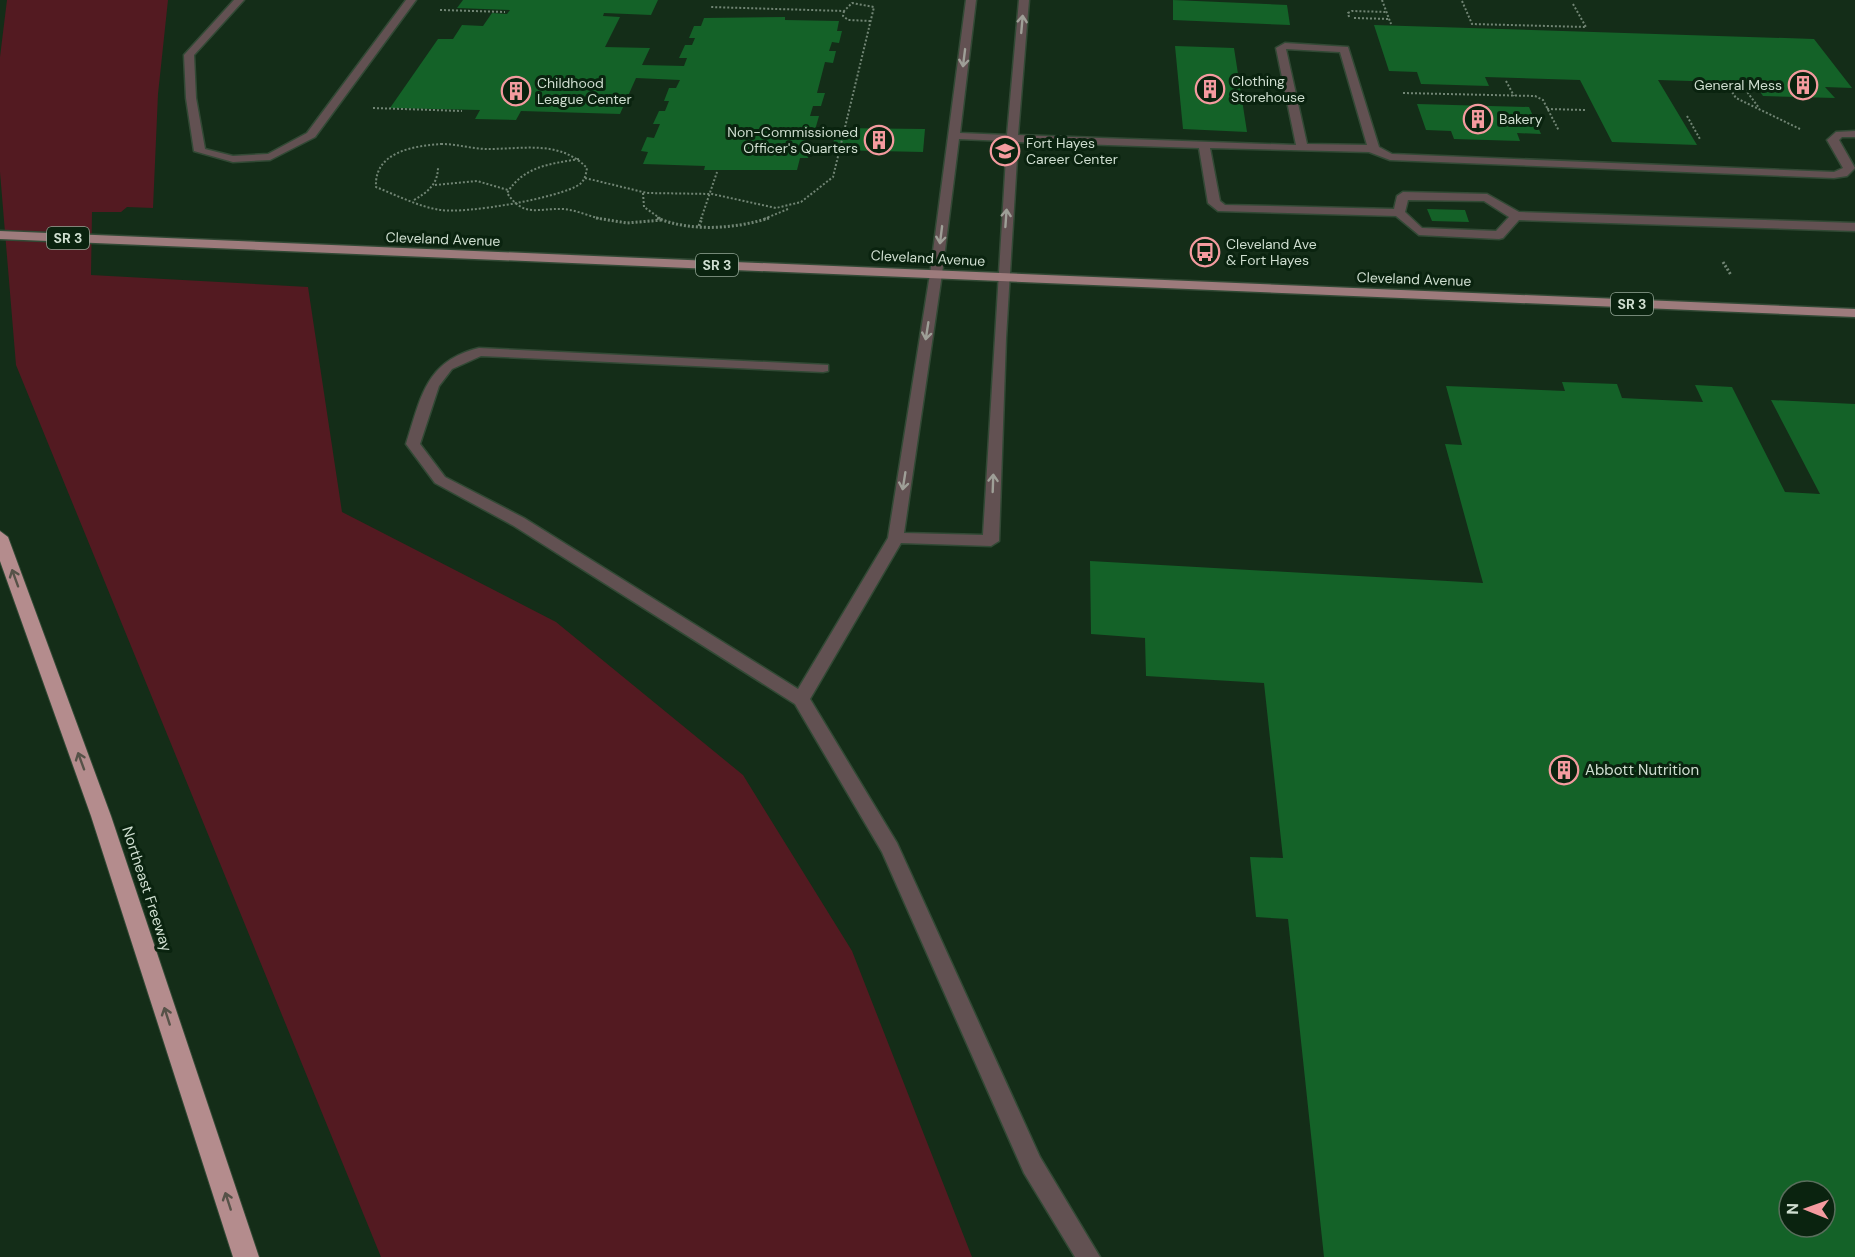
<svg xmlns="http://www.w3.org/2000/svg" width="1855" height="1257" viewBox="0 0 1855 1257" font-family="'DM Sans',sans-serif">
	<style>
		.green { fill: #531a21 }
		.building { fill: #146228; fill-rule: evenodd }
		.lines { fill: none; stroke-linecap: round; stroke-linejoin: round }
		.service-casing { stroke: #324935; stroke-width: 3 }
		.primary-casing { stroke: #324935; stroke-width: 3 }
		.motorway-casing { stroke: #324935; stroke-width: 2 }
		.path-far1 { stroke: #718574; stroke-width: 2; stroke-dasharray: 2 2; stroke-linecap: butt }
		.path { stroke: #718574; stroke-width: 3; stroke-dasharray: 2 2; stroke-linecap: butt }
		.service { fill: #625152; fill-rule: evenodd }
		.primary { fill: #9d7b7c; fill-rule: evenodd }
		.motorway { fill: #b48c8d; fill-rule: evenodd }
		.oneway { stroke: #9e9f97 }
		.oneway2 { stroke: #565248 }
		.labels { text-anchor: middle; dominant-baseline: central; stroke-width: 6; stroke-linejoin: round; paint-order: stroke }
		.far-poi-label { font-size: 14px; fill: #cfded0; stroke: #0a230f; text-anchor: start }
		.shield { fill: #0a230f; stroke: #94a696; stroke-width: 1.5 }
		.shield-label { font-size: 14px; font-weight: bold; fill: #cfded0 }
		.far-street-label { font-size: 14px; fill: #cfded0; stroke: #0a230f }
		.poi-label { font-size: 15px; fill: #cfded0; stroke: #0a230f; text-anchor: start }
		.street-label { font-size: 15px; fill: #cfded0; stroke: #0a230f }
	</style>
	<rect width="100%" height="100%" fill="#142d18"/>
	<polygon class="green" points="7,0 168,0 158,94 153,208 127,207 121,212 92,212 91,275 308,287 342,512 556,622 743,775 852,951 972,1257 381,1257 16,365 0,172 0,57"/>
	<g class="building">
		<polygon points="463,0 658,0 651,15 604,13 603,16 620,17 605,47 650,48 642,65 684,66 687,58 679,58 685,45 692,45 695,38 689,38 694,26 701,26 704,18 785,17 785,20 839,21 837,31 842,31 839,43 832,42 829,51 836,51 833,63 825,62 817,93 825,93 821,106 813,106 810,116 819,116 815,130 809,130 806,142 812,142 808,158 800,158 797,170 704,170 705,166 643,164 648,152 641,151 647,137 654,138 660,124 653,124 659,111 665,111 669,101 664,101 669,88 676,88 680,80 636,78 620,114 521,111 516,120 475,119 480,110 390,108 438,39 453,39 462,25 483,26 492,13 507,14 510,10 457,8"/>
		<polygon points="1173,0 1287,5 1290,25 1173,20"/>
		<polygon points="1374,25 1814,39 1852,88 1825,87 1835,98 1763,96 1754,83 1658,80 1697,145 1612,142 1580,80 1485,77 1489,86 1421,84 1417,72 1389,71"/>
		<polygon points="1175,46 1234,48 1247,132 1183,129"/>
		<polygon points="1417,104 1529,107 1541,134 1517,133 1520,141 1454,139 1451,131 1426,130"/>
		<polygon points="836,128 925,129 923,152 832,150"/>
		<polygon points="1427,209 1465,210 1469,222 1432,221"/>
		<path d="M1562,382L1617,384L1622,398L1703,402L1695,385L1732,387L1785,492L1820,494L1771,400L1855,404V1257H1324L1288,919L1256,917L1250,857L1283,858L1264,683L1146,676L1145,638L1091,634L1090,561L1483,583L1445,444L1462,445L1446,386L1565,391ZM1789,1191H1825V1227H1789Z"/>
	</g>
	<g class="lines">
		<g class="service-casing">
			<g id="service">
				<polygon points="234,0 244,0 194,55 196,98 205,149 233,156 268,154 307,133 406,0 416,0 315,137 270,160 233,162 194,151 186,98 184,55"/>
				<path d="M966,0H976L960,133L1007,135L1019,0H1029L1018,135L1296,145L1276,48L1285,43L1348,47L1379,147L1392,154L1834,172L1843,168L1827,140L1836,132L1855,131V137H1842L1839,140L1855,168L1847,176L1834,178L1390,160L1369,152L1210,148L1220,201L1225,205L1394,209L1397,196L1403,192L1487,194L1519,212L1855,223V231L1519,220L1503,238L1499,239L1419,235L1396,216L1218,211L1208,203L1199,148L1018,142L1006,338L999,541L991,546L901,543L810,699L897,843L1040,1157L1100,1257H1075L1024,1173L882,852L795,704L514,526L435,483L406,444C421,398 425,361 479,348L828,365V371L823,372L481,356L452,369L439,386L420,444L445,477L524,518L798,689L888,538L930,274ZM1286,49L1340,52L1367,145L1307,144ZM959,139L1007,141L983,535L904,533L942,274ZM1408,200L1484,201L1509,217L1496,231L1422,228L1405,212Z"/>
			</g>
		</g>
		<g class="primary-casing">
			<polygon id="primary" points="0,231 1855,309 1855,317 0,239"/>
		</g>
		<g class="motorway-casing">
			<polygon id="motorway" points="0,531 8,537 111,816 259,1257 233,1257 91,816 0,561"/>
		</g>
		<g class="path-far1">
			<polyline points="1382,0 1391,24"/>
			<polyline points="1462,1 1472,24 1586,27"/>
			<polyline points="1573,4 1586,27"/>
			<polyline points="440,10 505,12"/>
			<polyline points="844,11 843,16 848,20 871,21"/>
			<polyline points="1349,17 1348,13 1352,11 1387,12"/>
			<polyline points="1354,18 1390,19"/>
			<polyline points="1506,81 1514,96"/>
			<polyline points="1730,89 1736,98 1800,129"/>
			<polyline points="1745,89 1759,108"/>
			<polyline points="1403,93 1535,96 1543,100 1559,131"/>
			<polyline points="373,108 462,111"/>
			<polyline points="1547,109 1585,110"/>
			<polyline points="1687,116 1700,139"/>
			<path d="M441,144C457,144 473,149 488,149C524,149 560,140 587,168C586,174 585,180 580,184C561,198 465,214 441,210C419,207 396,195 376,187C374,152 413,146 441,144Z"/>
			<path d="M579,159C550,164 524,166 507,193C524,218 537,208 563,209C576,210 589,216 601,219"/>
			<polyline points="585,178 647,193 712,194 776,208 801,202 833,177 874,7 852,3 844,11 710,7"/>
			<polyline points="435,185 477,181 508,190"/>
			<polyline points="643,193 644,207 661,219"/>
			<path d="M414,200C428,192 438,184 438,167"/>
			<polyline points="701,219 717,172"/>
			<polyline points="764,219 788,209"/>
		</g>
		<g class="path">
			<polyline points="596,218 627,223 662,220"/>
			<path d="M657,218C691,232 735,229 769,218"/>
			<polyline points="699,226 702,218"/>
			<polyline points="1723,262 1731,275"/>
		</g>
		<use href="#service" class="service"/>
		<use href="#primary" class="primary"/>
		<use href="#motorway" class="motorway"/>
	</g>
	<defs><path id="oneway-shaft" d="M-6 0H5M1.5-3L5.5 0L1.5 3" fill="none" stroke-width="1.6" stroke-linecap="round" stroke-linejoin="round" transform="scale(1.5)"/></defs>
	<g class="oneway">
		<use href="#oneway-shaft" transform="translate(1022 24) rotate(-85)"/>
		<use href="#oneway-shaft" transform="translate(964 58) rotate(97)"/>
		<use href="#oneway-shaft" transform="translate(1006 218) rotate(-86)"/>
		<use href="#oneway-shaft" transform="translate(941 235) rotate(97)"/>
		<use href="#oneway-shaft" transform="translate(927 331) rotate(99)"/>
		<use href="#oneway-shaft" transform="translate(904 481) rotate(99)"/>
		<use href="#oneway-shaft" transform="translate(993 483) rotate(-88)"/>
	</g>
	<g class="oneway2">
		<use href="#oneway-shaft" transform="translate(15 578) rotate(-110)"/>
		<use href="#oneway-shaft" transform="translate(81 761) rotate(-110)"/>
		<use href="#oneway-shaft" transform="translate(167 1016) rotate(-108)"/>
		<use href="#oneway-shaft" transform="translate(228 1201) rotate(-108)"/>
	</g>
	<defs>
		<g id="building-ring" transform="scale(1.5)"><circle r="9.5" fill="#0a230f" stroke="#f49b9f" stroke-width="1.5"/><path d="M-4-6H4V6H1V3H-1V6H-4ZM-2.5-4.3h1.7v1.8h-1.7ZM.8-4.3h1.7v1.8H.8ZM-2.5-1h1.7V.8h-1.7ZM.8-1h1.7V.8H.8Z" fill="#f49b9f"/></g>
		<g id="school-ring" transform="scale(1.5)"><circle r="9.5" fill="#0a230f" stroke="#f49b9f" stroke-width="1.5"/><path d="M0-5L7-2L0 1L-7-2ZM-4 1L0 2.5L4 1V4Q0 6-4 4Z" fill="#f49b9f"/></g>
		<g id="bus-ring" transform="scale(1.5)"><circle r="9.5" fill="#0a230f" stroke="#f49b9f" stroke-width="1.5"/><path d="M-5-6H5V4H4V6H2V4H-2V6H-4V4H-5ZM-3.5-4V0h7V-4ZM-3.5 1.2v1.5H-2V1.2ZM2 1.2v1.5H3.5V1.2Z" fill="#f49b9f"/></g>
	</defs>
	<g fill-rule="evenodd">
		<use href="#building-ring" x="1803" y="85"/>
		<use href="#building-ring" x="1210" y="89"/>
		<use href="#building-ring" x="516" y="91"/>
		<use href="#building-ring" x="1478" y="119"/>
		<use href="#building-ring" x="879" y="140"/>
		<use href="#school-ring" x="1005" y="151"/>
		<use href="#bus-ring" x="1205" y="252"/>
		<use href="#building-ring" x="1564" y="770"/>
	</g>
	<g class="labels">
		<g class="far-poi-label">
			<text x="1231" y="81">Clothing<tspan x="1231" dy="16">Storehouse</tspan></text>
			<text x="537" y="83">Childhood<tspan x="537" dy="16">League Center</tspan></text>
			<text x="1782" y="85" text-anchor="end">General Mess</text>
			<text x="1499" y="119">Bakery</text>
			<text x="858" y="132" text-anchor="end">Non-Commissioned<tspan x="858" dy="16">Officer's Quarters</tspan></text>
			<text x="1026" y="143">Fort Hayes<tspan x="1026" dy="16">Career Center</tspan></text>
			<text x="1226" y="244">Cleveland Ave<tspan x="1226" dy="16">&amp; Fort Hayes</tspan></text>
		</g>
		<g class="shield">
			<rect x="47" y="227" width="42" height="22" rx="4.5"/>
			<rect x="696" y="254" width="42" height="22" rx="4.5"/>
			<rect x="1611" y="293" width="42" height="22" rx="4.5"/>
		</g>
		<g class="shield-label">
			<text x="68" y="238">SR 3</text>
			<text x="717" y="265">SR 3</text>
			<text x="1632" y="304">SR 3</text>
		</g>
		<g class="far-street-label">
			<text transform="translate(443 239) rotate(2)">Cleveland Avenue</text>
			<text transform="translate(928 258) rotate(3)">Cleveland Avenue</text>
			<text transform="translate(1414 279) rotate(2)">Cleveland Avenue</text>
		</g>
		<g class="poi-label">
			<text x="1585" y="770">Abbott Nutrition</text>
		</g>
		<g class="street-label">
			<text transform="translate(147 889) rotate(72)">Northeast Freeway</text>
		</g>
	</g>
	<g transform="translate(1807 1209) rotate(271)"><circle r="28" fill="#0a230f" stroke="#596e5c" stroke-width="1.5"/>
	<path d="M0-4.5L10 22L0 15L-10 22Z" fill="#f49b9f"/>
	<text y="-9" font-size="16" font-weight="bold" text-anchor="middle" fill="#cfded0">N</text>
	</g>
</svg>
